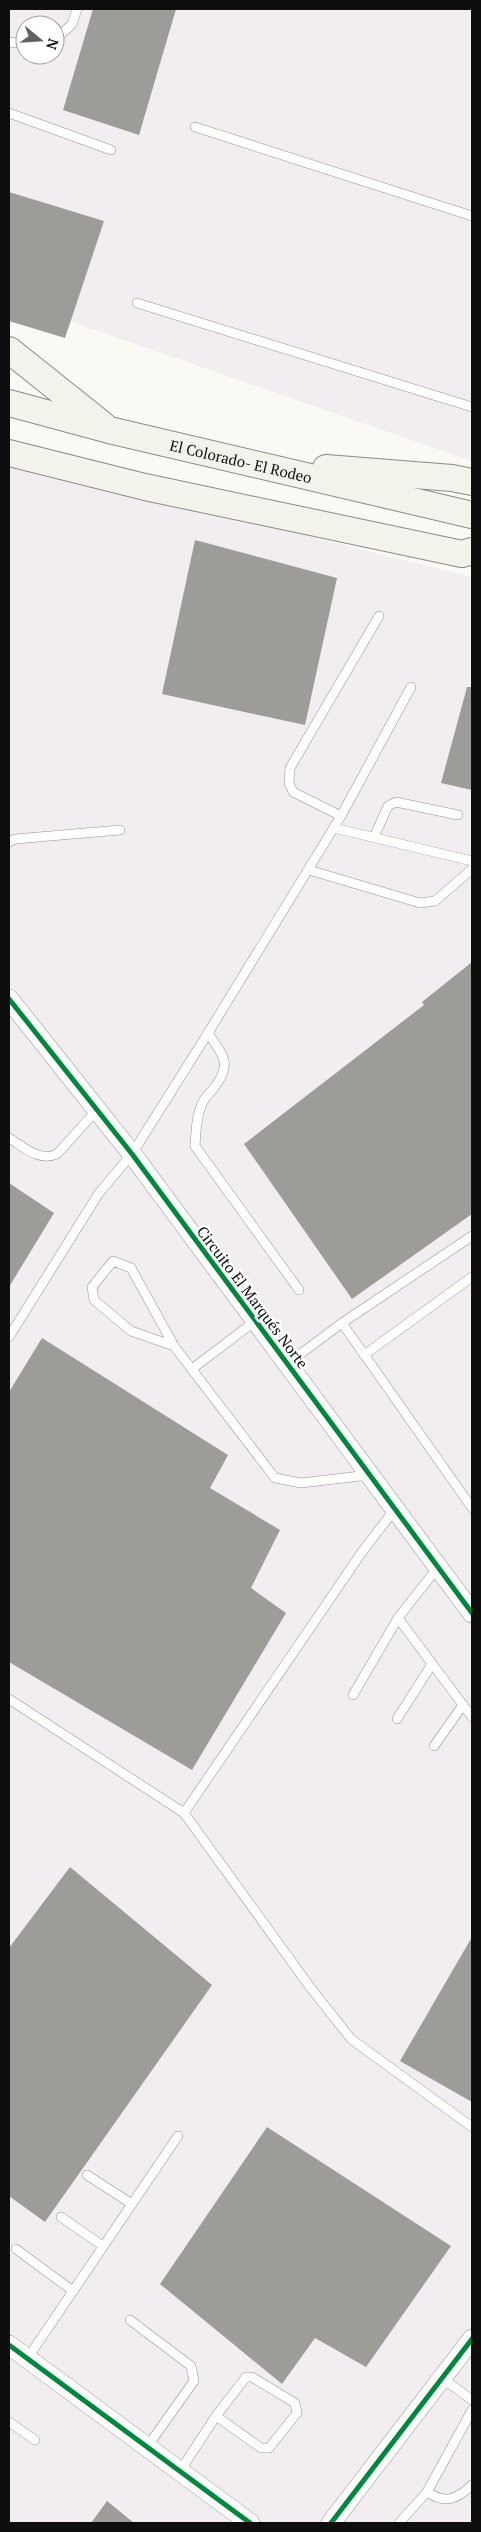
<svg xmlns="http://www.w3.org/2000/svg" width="481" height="2532" viewBox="0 0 481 2532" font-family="'PT Serif',serif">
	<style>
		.industrial { fill: #f2edf0; fill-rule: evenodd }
		.building { fill: #9e9c99 }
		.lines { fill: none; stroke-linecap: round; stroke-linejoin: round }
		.lane-casing { stroke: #949492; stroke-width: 10 }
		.street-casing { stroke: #949492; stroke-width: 20 }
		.secondary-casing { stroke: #8b8a88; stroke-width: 28 }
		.lane { stroke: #fefefd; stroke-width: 9 }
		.street { stroke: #fefefd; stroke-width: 19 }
		.secondary { stroke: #f4f3eb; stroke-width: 26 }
		.cycleway-casing { stroke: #fff; stroke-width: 8 }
		.cycleway { stroke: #00873e; stroke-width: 5 }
		.labels { text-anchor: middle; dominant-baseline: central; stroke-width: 5; stroke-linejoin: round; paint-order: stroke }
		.street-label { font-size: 15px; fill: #0e0e0e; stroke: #fff }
	</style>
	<rect width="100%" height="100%" fill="#faf9f4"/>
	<g class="industrial">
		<path d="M9,9H472V461L9,300ZM25,25H55V55H25Z"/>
		<polygon points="9,462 472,577 472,2523 9,2523"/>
	</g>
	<g class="building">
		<polygon points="93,9 176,9 139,135 63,110"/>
		<polygon points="9,192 104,221 65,338 9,321"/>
		<polygon points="195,540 337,578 305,725 162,694"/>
		<polygon points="467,687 472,687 472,790 441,783"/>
		<polygon points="472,962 472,1214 352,1299 244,1144 424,1005 422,1002"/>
		<polygon points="9,1183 54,1213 9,1287"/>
		<polygon points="42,1338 228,1455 210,1488 280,1530 251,1588 286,1613 192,1770 9,1662 9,1392"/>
		<polygon points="70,1867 212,1985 45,2222 9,2196 9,1948"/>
		<polygon points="472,1937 472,2102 400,2061"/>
		<polygon points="267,2127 451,2246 366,2367 315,2338 282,2384 160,2284"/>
		<polygon points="107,2501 134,2523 91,2523"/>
	</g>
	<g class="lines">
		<g class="lane-casing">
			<g id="lane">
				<polyline points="55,40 72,24 77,9"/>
				<polyline points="9,42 25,44"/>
				<polyline points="9,113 111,150"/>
				<polyline points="195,127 472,216"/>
				<polyline points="137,303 472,407"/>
				<polyline points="341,816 293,792 289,783 290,768 379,616"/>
				<polyline points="334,828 472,861"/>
				<polyline points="374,837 388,806 396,802 458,815"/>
				<polyline points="9,842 15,839 120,830"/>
				<polyline points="309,870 420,903 435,901 472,869"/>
				<path d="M208,1033C223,1056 233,1063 214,1088C210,1093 204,1098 202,1104C196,1117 196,1132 195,1146L299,1290"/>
				<path d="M9,1138C24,1147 39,1162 57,1154L97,1110"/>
				<polyline points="342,1323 472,1508"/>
				<polyline points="9,1337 99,1193 132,1154 208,1033 341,816 411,687"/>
				<polyline points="174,1346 131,1268 113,1261 92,1287 94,1300 131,1331 174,1346 275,1478 301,1483 369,1475"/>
				<polyline points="364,1355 472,1277"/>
				<polyline points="287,1364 342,1323 472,1236"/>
				<polyline points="192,1369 255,1321"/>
				<polyline points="438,1567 398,1618 472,1717"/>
				<polyline points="353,1695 398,1618"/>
				<polyline points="9,1699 184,1813 362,1552 395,1509"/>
				<polyline points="397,1719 432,1664"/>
				<polyline points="434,1746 463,1705"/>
				<polyline points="184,1813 310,1987 351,2039 472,2127"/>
				<polyline points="87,2175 132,2204"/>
				<polyline points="61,2217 103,2246"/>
				<polyline points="16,2249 73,2291"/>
				<polyline points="130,2320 191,2366 194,2381 147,2447"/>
				<polyline points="27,2359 178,2136"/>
				<polyline points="442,2378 472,2400"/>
				<polyline points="9,2422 35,2440"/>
				<polyline points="180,2471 216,2416 261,2448 269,2448 297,2413 295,2403 252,2377 246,2377 216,2416"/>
				<path d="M427,2492C445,2504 456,2500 472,2485"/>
				<polyline points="399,2523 427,2492 472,2410"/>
			</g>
		</g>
		<g class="street-casing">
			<g id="street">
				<polyline points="9,999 132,1154 472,1613"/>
				<polyline points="9,2345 250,2523"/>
				<polyline points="331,2523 472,2339"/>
			</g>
		</g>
		<g class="secondary-casing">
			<g id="secondary">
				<polyline points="9,350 103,425"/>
				<path id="s1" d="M9,403L109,430L472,515"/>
				<polyline points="9,453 145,487 462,554 472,551"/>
				<polyline points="326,468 452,478 472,482"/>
			</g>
		</g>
		<use href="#lane" class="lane"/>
		<use href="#street" class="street"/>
		<use href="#secondary" class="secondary"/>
		<g class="cycleway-casing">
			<g id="cycleway">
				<polyline points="9,999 132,1154 472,1613"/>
				<polyline points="9,2345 250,2523"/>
				<polyline points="331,2523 472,2339"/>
			</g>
		</g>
		<use href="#cycleway" class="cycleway"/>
	</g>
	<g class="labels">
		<g class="street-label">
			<text stroke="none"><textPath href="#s1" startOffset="239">El Colorado- El Rodeo</textPath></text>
			<text transform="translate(253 1297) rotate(53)">Circuito El Marqués Norte</text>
		</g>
	</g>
	<rect width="481" height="2532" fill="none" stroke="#0e0e0e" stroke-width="20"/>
	<g transform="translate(40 40) rotate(108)"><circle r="24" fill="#ffffff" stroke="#9f9f9f"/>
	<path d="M0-4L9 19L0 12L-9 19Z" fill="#61605e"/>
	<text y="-8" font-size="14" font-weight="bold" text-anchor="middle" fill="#0e0e0e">N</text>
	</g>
</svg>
